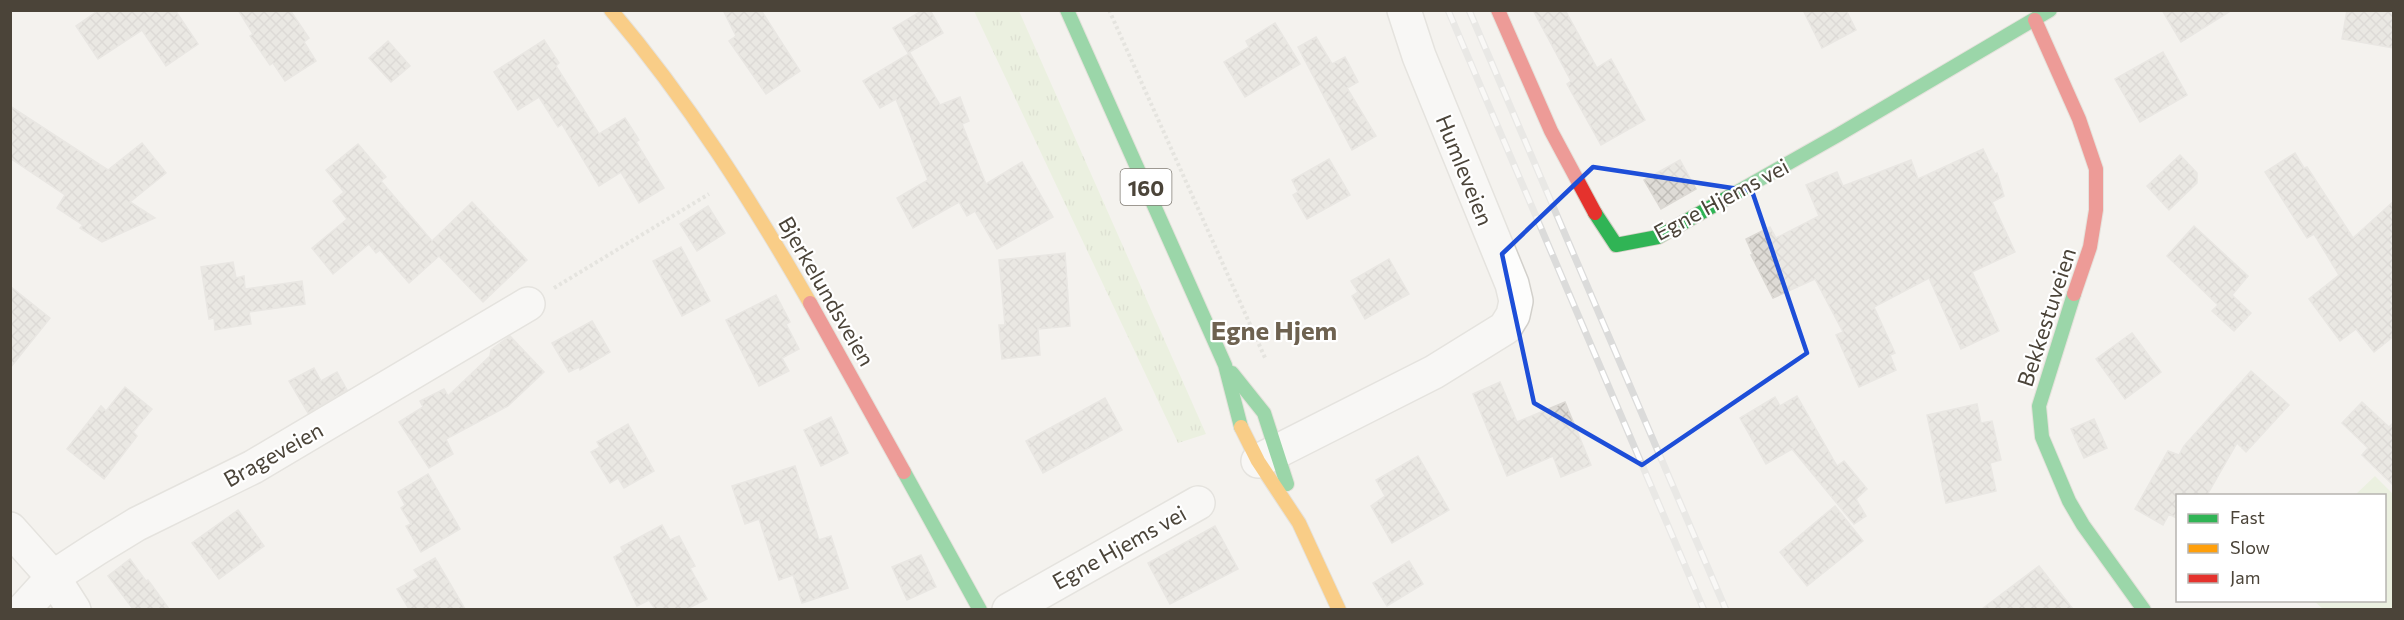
<svg xmlns="http://www.w3.org/2000/svg" width="2404" height="620" viewBox="0 0 2404 620" font-family="Commissioner,sans-serif">
	<style>
		.grass { fill: url(#grass-tufts) }
		.park { fill: #e1eecf }
		.building { fill: url(#building-cross-hatch); stroke: #dcd9d4; stroke-width: 1.5 }
		.lines { fill: none; stroke-linecap: round; stroke-linejoin: round }
		.street-casing { stroke: #d2d0cb; stroke-width: 36 }
		.fast-casing { stroke: #d3cfc5; stroke-width: 16 }
		.slow-casing { stroke: #d3cfc5; stroke-width: 16 }
		.jam-casing { stroke: #d3cfc5; stroke-width: 16 }
		.path { stroke: #d3d2cc; stroke-width: 4; stroke-dasharray: 3 3; stroke-linecap: butt }
		.street { stroke: #fdfdfc; stroke-width: 33 }
		.fast { stroke: #30b455; stroke-width: 14 }
		.slow { stroke: #ff9f0a; stroke-width: 14 }
		.jam { stroke: #e5322d; stroke-width: 14 }
		.rail-casing { stroke: #dbdbda; stroke-width: 7 }
		.rail { stroke: #fff; stroke-width: 4.5; stroke-dasharray: 14; stroke-linecap: butt }
		.marked { fill: none; stroke: #1d4ed8; stroke-width: 4.5; stroke-linejoin: round }
		.labels { text-anchor: middle; dominant-baseline: central; stroke-width: 4.5; stroke-linejoin: round; paint-order: stroke }
		.shield { fill: #fff; stroke: #817c74; stroke-width: 1.5 }
		.shield-label { font-size: 21px; font-weight: bold; fill: #4b4439 }
		.street-label { font-size: 22px; fill: #4b4439; stroke: #fff }
		.quarter-label { font-size: 26px; font-weight: bold; fill: #6e6250; stroke: #fff }
	</style>
	<defs>
		<pattern id="grass-tufts" width="24" height="20" patternUnits="userSpaceOnUse" patternTransform="scale(1.5)"><rect width="24" height="20" fill="#e1eecf"/><path d="M3 7l-1-3M5 7V3M7 7l1-3M15 17l-1-3M17 17v-4M19 17l1-3" fill="none" stroke="#c3cdb2"/></pattern>
		<pattern id="building-cross-hatch" width="8" height="8" patternUnits="userSpaceOnUse" patternTransform="scale(1.5)"><rect width="8" height="8" fill="#dedbd6"/><path d="M0 0l8 8M0 8l8-8" fill="none" stroke="#c0bdb8"/></pattern>
	</defs>
	<rect width="100%" height="100%" fill="#f4f2ee"/>
	<polygon class="grass" points="974,11 1019,11 1206,434 1178,443"/>
	<polygon class="park" points="2375,476 2393,494 2393,609 2323,609 2314,601 2384,600 2384,496 2355,495"/>
	<g class="building">
		<polygon points="99,10 175,10 198,44 166,66 142,30 98,59 76,26"/>
		<polygon points="238,10 290,10 309,38 304,42 316,61 285,81 273,63 270,65 250,36 253,34"/>
		<polygon points="723,10 761,10 800,71 766,94 729,41 736,36"/>
		<polygon points="923,10 930,10 943,33 908,53 893,28"/>
		<polygon points="1533,10 1565,10 1597,68 1611,59 1645,120 1601,145 1567,84 1571,81"/>
		<polygon points="1803,10 1846,10 1856,30 1822,48"/>
		<polygon points="2162,10 2232,10 2181,42"/>
		<polygon points="2347,10 2394,10 2394,48 2342,39"/>
		<polygon points="1275,23 1300,64 1245,97 1224,62 1249,47 1246,41"/>
		<polygon points="1316,37 1332,64 1345,57 1358,82 1347,88 1376,136 1352,150 1298,47"/>
		<polygon points="544,40 559,63 556,66 599,134 625,118 639,140 636,142 664,188 639,203 621,172 599,186 562,124 558,127 539,97 518,110 494,72"/>
		<polygon points="388,41 410,66 391,82 369,58"/>
		<polygon points="2163,52 2187,95 2140,122 2115,79"/>
		<polygon points="910,53 940,105 960,97 969,121 962,124 986,184 1022,162 1053,217 997,249 975,211 967,216 959,202 913,228 897,198 928,180 896,99 880,108 863,81"/>
		<polygon points="10,106 108,170 142,143 166,173 130,202 155,218 102,242 80,228 83,225 57,208 65,195 10,158"/>
		<polygon points="358,144 386,177 381,181 432,241 472,202 527,260 483,302 439,256 409,283 380,250 376,253 369,244 333,274 312,248 347,219 333,201 344,192 326,170"/>
		<polygon points="1983,149 1995,174 1997,173 2004,196 1992,202 2015,252 1972,272 1999,331 1961,349 1929,278 1874,307 1895,353 1890,355 1896,370 1859,387 1836,335 1843,332 1815,279 1773,298 1751,255 1753,255 1746,239 1770,227 1776,238 1819,216 1806,185 1837,172 1843,186 1911,160 1918,179"/>
		<polygon points="2295,153 2304,168 2307,167 2353,238 2394,201 2394,336 2374,352 2356,329 2340,341 2309,299 2339,275 2314,234 2307,238 2265,172"/>
		<polygon points="2180,155 2197,173 2197,183 2169,210 2147,186"/>
		<polygon points="1329,159 1350,195 1307,219 1293,195 1298,192 1292,180"/>
		<polygon points="1680,160 1696,189 1661,209 1644,180"/>
		<polygon points="708,206 725,233 697,251 680,224"/>
		<polygon points="2194,226 2248,276 2232,295 2251,313 2234,331 2212,311 2218,305 2167,256"/>
		<polygon points="681,247 710,301 682,316 653,261"/>
		<polygon points="1065,253 1070,326 1038,329 1040,355 1002,359 999,325 1005,325 999,260"/>
		<polygon points="1389,259 1409,294 1365,319 1352,296 1358,292 1351,281"/>
		<polygon points="233,262 236,278 244,276 245,289 302,281 305,304 249,312 251,324 215,330 214,318 209,319 201,267"/>
		<polygon points="10,286 50,318 10,368"/>
		<polygon points="776,295 790,322 786,324 799,349 782,358 789,371 759,386 726,320"/>
		<polygon points="592,321 610,352 580,370 579,367 569,372 552,343"/>
		<polygon points="2132,333 2161,372 2125,399 2096,359"/>
		<polygon points="510,336 544,372 508,406 446,439 453,454 429,468 399,422 423,407 420,401 444,389 448,396 490,356 491,350"/>
		<polygon points="314,368 321,381 337,372 347,390 308,413 289,381"/>
		<polygon points="2251,371 2289,405 2246,452 2237,443 2207,495 2178,495 2178,519 2169,514 2163,525 2135,509 2168,451 2179,455 2184,446"/>
		<polygon points="1500,382 1517,422 1565,402 1591,465 1561,477 1553,456 1507,476 1473,394"/>
		<polygon points="125,387 152,409 133,432 137,436 104,479 67,449 101,406 106,411"/>
		<polygon points="1797,396 1837,466 1844,461 1867,489 1856,499 1866,516 1854,524 1792,449 1766,464 1740,418 1775,397 1780,406"/>
		<polygon points="1105,398 1122,430 1043,473 1026,441"/>
		<polygon points="2362,402 2389,427 2394,422 2394,486 2362,455 2368,448 2342,423"/>
		<polygon points="1977,404 1981,423 1992,421 2001,460 1990,463 1996,491 1946,503 1927,415"/>
		<polygon points="831,417 848,453 821,466 804,430"/>
		<polygon points="2094,419 2107,448 2084,458 2071,429"/>
		<polygon points="628,424 654,471 624,488 618,478 610,483 591,452 600,447 597,442"/>
		<polygon points="1418,456 1449,510 1392,543 1371,506 1385,496 1376,480"/>
		<polygon points="795,466 819,540 831,536 848,588 802,603 793,575 779,580 759,519 745,524 732,486"/>
		<polygon points="428,474 460,529 421,552 406,526 411,524 401,508 405,505 398,492"/>
		<polygon points="1835,506 1863,541 1807,586 1780,552"/>
		<polygon points="238,510 264,546 219,579 192,543"/>
		<polygon points="662,525 670,540 679,536 695,566 690,568 707,599 687,609 655,609 649,600 637,606 614,557 623,552 621,547"/>
		<polygon points="1215,526 1238,569 1170,604 1148,563"/>
		<polygon points="921,555 936,587 907,600 892,567"/>
		<polygon points="435,558 465,609 409,609 397,589 419,577 414,570"/>
		<polygon points="130,559 146,581 148,580 169,609 133,609 108,576"/>
		<polygon points="1409,561 1423,584 1387,606 1373,583"/>
		<polygon points="2039,566 2073,609 1982,609"/>
	</g>
	<g class="lines">
		<g class="street-casing">
			<g id="street">
				<polyline points="1258,461 1434,372 1505,328 1513,315 1516,301 1512,284 1419,56 1404,10"/>
				<polyline points="10,529 53,577 74,610"/>
				<polyline points="23,610 53,577 96,549 137,524 253,467 528,304"/>
				<polyline points="1009,610 1198,503"/>
			</g>
		</g>
		<g class="fast-casing">
			<g id="fast">
				<polyline points="1067,10 1225,365 1241,427"/>
				<polyline points="1595,213 1616,245 1658,237 1838,135 2050,10"/>
				<polyline points="2074,294 2039,406 2042,437 2069,501 2083,525 2144,610"/>
				<polyline points="1232,373 1264,413 1287,484"/>
				<polyline points="904,472 980,610"/>
			</g>
		</g>
		<g class="slow-casing">
			<g id="slow">
				<path d="M611,10C688,101 751,200 810,303"/>
				<polyline points="1241,427 1258,461 1299,523 1339,610"/>
			</g>
		</g>
		<g class="jam-casing">
			<g id="jam">
				<polyline points="1498,10 1551,131 1595,213"/>
				<polyline points="2035,20 2079,119 2096,169 2096,210 2090,247 2074,294"/>
				<polyline points="810,303 904,472"/>
			</g>
		</g>
		<g class="path">
			<polyline points="1109,10 1266,360"/>
			<polyline points="554,288 709,194"/>
		</g>
		<use href="#street" class="street"/>
		<use href="#fast" class="fast"/>
		<use href="#slow" class="slow"/>
		<use href="#jam" class="jam"/>
		<g class="rail-casing">
			<g id="rail">
				<polyline points="1448,10 1704,610"/>
				<polyline points="1469,10 1726,610"/>
			</g>
		</g>
		<use href="#rail" class="rail"/>
	</g>
	<path d="M0 0H2404V620H0ZM1593,167L1752,191L1807,353L1642,465L1534,403L1502,254Z" fill="#f4f2ee" fill-opacity=".55" fill-rule="evenodd"/>
	<path class="marked" d="M1593,167L1752,191L1807,353L1642,465L1534,403L1502,254Z"/>
	<g class="labels">
		<rect class="shield" x="1120.5" y="169" width="51" height="36" rx="4.5"/>
		<g class="shield-label">
			<text x="1146" y="187">160</text>
		</g>
		<g class="street-label">
			<text transform="translate(1465 170) rotate(68)">Humleveien</text>
			<text transform="translate(1721 199) rotate(-28)">Egne Hjems vei</text>
			<text transform="translate(827 291) rotate(60)">Bjerkelundsveien</text>
			<text transform="translate(2046 317) rotate(-72)">Bekkestuveien</text>
			<text transform="translate(273 454) rotate(-29)">Brageveien</text>
			<text transform="translate(1119 547) rotate(-29)">Egne Hjems vei</text>
		</g>
		<g class="quarter-label">
			<text x="1274" y="329">Egne Hjem</text>
		</g>
	</g>
	<rect width="2404" height="620" fill="none" stroke="#4b4439" stroke-width="24"/>
	<rect x="2176" y="494" width="210" height="108" fill="#ffffff" stroke="#b7b4b0" stroke-width="1.5"/>
	<rect x="2188" y="514" width="30" height="9" fill="#30b455" stroke="#b7b4b0" stroke-width="1.5"/>
	<text x="2230" y="524" font-size="18" fill="#4b4439">Fast</text>
	<rect x="2188" y="544" width="30" height="9" fill="#ff9f0a" stroke="#b7b4b0" stroke-width="1.5"/>
	<text x="2230" y="554" font-size="18" fill="#4b4439">Slow</text>
	<rect x="2188" y="574" width="30" height="9" fill="#e5322d" stroke="#b7b4b0" stroke-width="1.5"/>
	<text x="2230" y="584" font-size="18" fill="#4b4439">Jam</text>
</svg>
